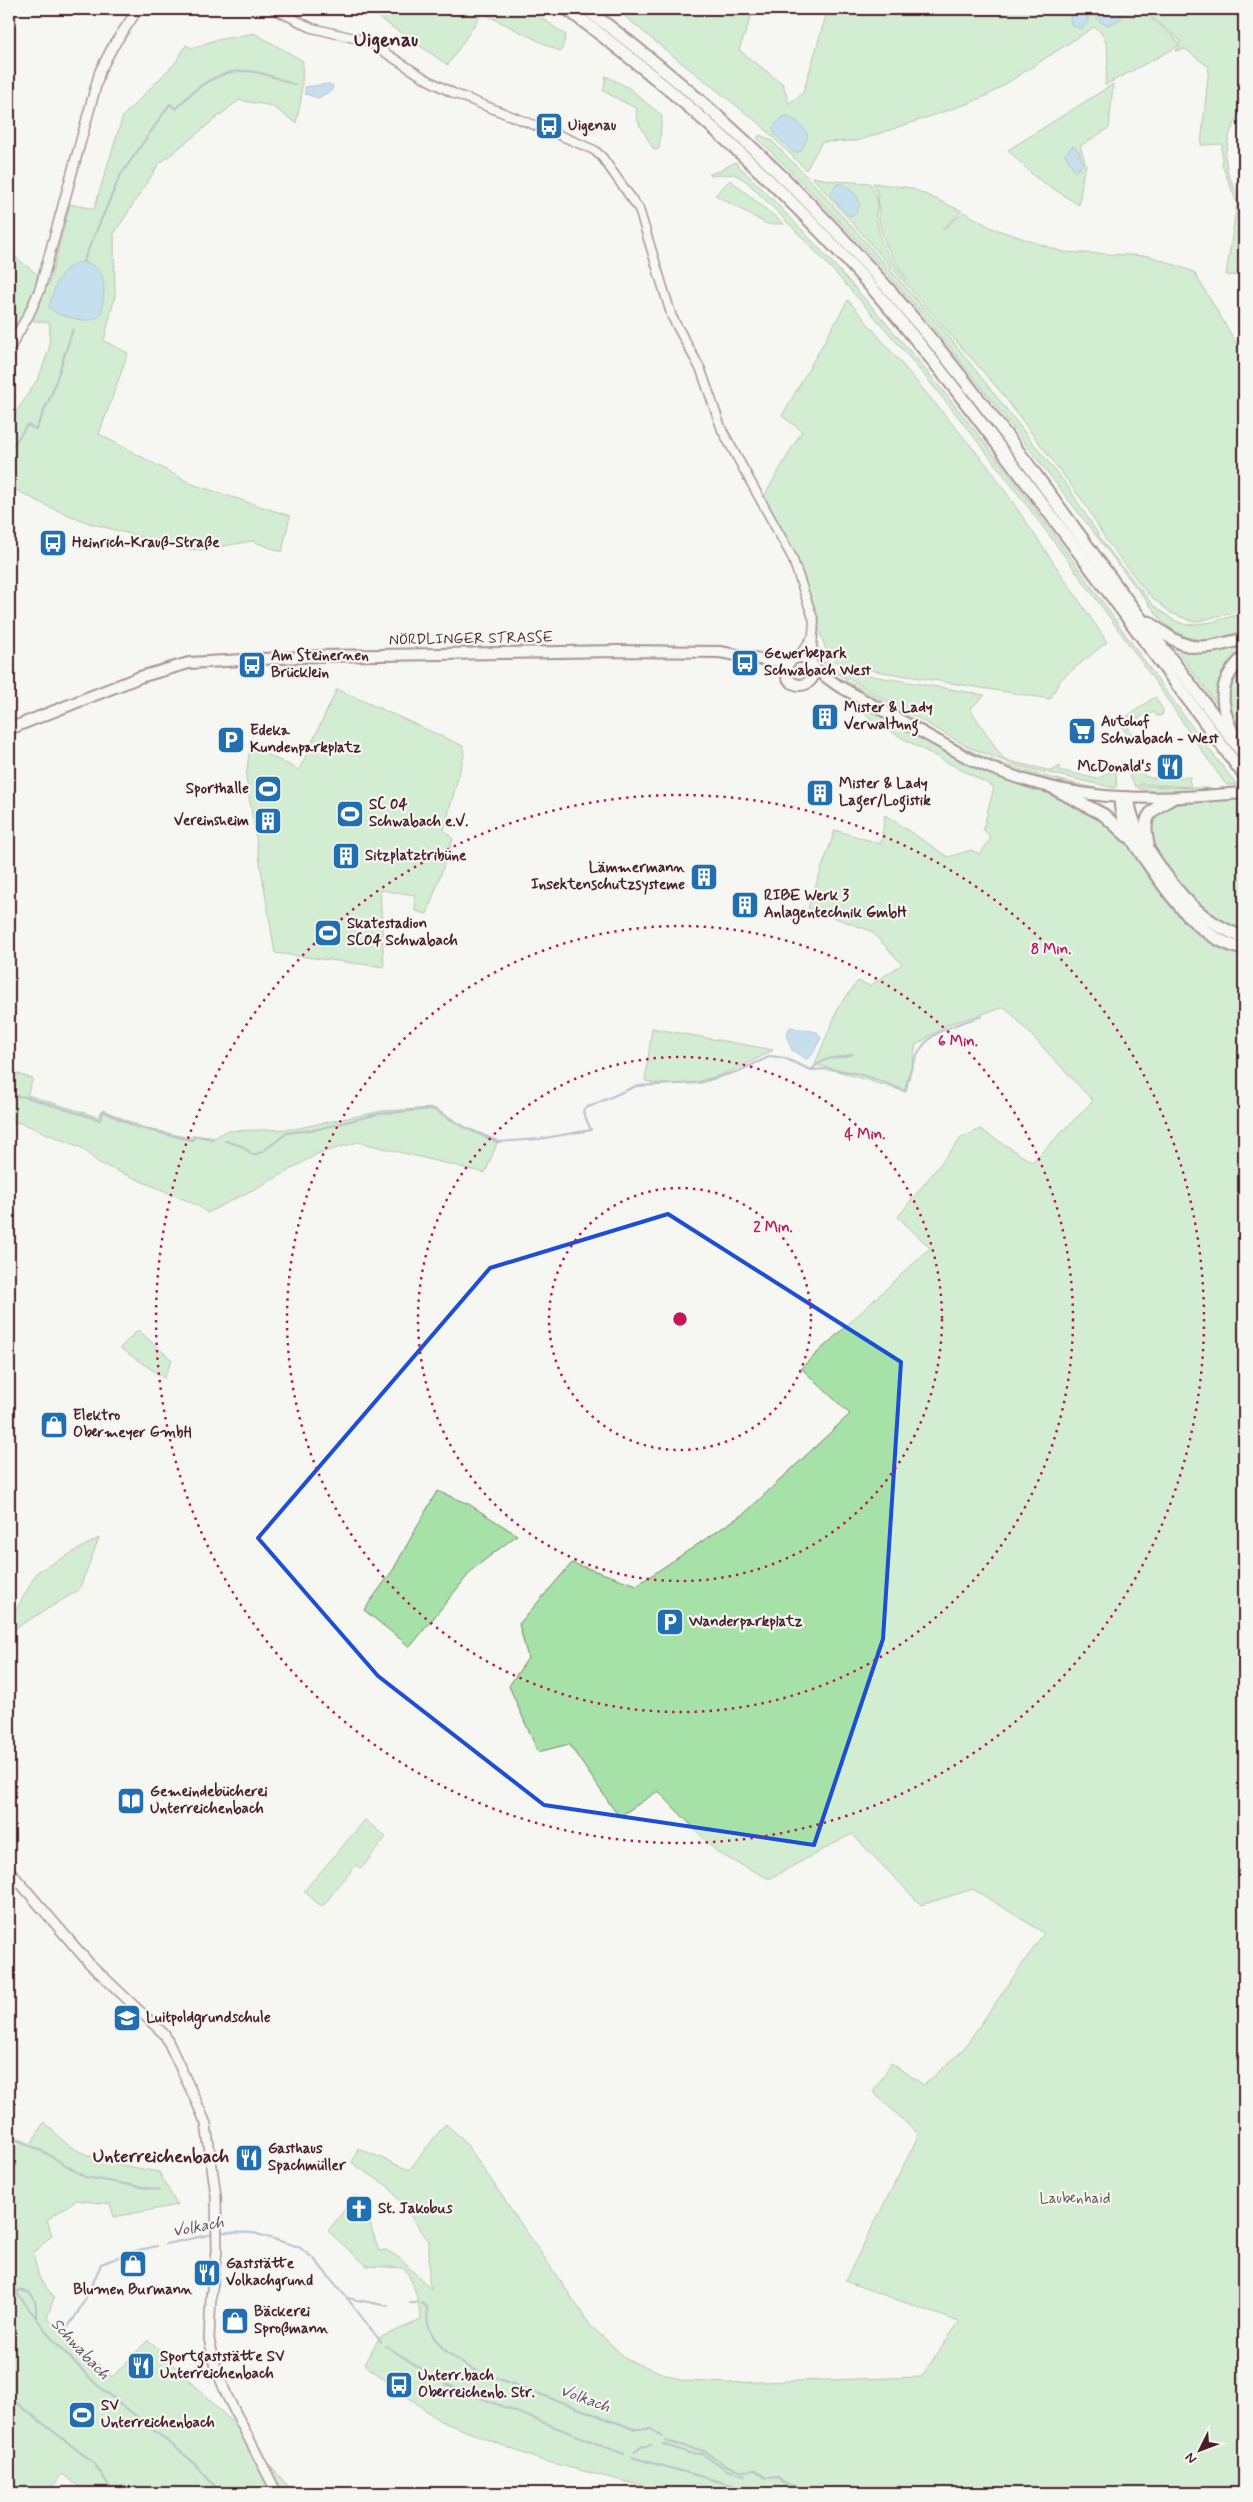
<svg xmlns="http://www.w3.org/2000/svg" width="1253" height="2502" viewBox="0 0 1253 2502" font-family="Mynerve,sans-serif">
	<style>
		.green { fill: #a6e2a8; stroke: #78806a }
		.water { fill: #8ac4e9; stroke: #70829d }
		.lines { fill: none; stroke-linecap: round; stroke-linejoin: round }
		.stream { stroke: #70829d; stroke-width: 2 }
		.tertiary-casing { stroke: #4a1f2b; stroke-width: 11 }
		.secondary-casing { stroke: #4a1f2b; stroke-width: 12 }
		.primary-casing { stroke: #4a1f2b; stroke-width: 14 }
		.motorway-casing { stroke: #4a1f2b; stroke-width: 15 }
		.tertiary { stroke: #f6f6f2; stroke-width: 8 }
		.secondary { stroke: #f6f6f2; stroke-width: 9 }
		.primary { stroke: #f6f6f2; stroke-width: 10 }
		.motorway { stroke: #f6f6f2; stroke-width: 11 }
		.marked { fill: none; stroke: #1d4ed8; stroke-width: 4; stroke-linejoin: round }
		.ring { fill: none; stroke: #c2185b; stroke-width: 2.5; stroke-dasharray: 2.5 5 }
		.labels { text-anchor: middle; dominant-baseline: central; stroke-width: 4.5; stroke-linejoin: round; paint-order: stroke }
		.poi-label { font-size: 15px; font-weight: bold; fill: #4a1f2b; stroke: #f6f6f2; text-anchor: start }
		.street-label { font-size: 15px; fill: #4a1f2b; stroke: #f6f6f2 }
		.park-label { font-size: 15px; fill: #61504a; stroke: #f6f6f2 }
		.water-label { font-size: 16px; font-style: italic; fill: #5d5164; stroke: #f6f6f2 }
		.quarter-label { font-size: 18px; font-weight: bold; fill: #4a1f2b; stroke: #f6f6f2 }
		.district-label { font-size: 20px; font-weight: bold; fill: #4a1f2b; stroke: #f6f6f2 }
		.centre { fill: #c2185b; stroke: #f6f6f2; stroke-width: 2.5 }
		.ring-label { font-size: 15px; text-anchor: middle; font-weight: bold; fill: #c2185b; stroke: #f6f6f2; stroke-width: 4.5; stroke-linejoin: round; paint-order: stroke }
	</style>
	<rect width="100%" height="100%" fill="#f6f6f2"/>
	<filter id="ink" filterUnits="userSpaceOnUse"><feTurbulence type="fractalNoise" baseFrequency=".02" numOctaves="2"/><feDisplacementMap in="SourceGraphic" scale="10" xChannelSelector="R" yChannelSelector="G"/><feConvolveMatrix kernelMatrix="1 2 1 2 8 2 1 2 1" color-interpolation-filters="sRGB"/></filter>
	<g filter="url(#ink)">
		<g class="green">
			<polygon points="380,9 529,9 566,35 561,52 482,13 448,65 376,16"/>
			<path d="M616,9H754L739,50L783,84L789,103L803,93L828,9H1244V105L1230,133L1225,156L1228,174L1244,208V276L1226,275L1237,203L1222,165V144L1201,145L1209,67L1185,49L1175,51L1180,46V40L1153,18H1151L1175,38L1178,44L1177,47L1105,85C1107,66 1114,39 1094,27L990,94L970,103L857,141L822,142L806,170L760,124L669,53Z"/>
			<polygon points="254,33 303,61 301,100 296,123 272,106 239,100 159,164 114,234 115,296 104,341 128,353 99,434 192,484 290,516 282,552 252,541 201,550 186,549 89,523 51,508 12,488 9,540 9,423 39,377 49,349 50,323 31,320 9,357 13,313 9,312 9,252 38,275 28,309 49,284 70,204 94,209 123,116 176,62 186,45 193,48 212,41"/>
			<polygon points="606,76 629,88 662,116 659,149 654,150 636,118 637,109 603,91"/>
			<polygon points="1113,84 1109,128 1080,146 1086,165 1083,175 1079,205 1035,177 1008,150"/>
			<path d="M760,135L772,141L812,182L946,333L1068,487L1105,545L1153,605L1173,620L1187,625L1212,622L1244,613V631C1210,641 1192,647 1163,622C1073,508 988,390 893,280C850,231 804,184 757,138Z"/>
			<path d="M735,162C840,265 934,375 1023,493C1096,589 1162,691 1237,785H1227L1224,782C1196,743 1170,703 1143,664C1022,495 896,326 746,181L734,174L710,176L709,174L720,171Z"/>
			<path d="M812,177L834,181L870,183L878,201L876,216L880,238L889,257L906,279L907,278C894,261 880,239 879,217C878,200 880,199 873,183L911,188L962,211L942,230L964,212L992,228L1063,252L1150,256L1194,272L1244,356V610L1194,622L1171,613L1148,594L1106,540L1085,504L1000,391Z"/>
			<polygon points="730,180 784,224 767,224 715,195"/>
			<polygon points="848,300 991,470 1107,642 1061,679 1050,699 845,666 833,660 827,653 800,572 763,498 802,431 782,416"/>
			<polygon points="1244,642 1244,654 1220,708 1172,644"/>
			<polygon points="815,644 837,670 985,695 970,709 1004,760 1052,771 1060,766 1059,770 1097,779 1112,771 1110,766 1115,764 1117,786 1115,788 1018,766 968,747 855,682 831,671 822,661 815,648"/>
			<path d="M1244,668V733C1227,710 1222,692 1244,668Z"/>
			<path d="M832,675C881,694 922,728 969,750C1013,771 1061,780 1108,791C1066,785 1025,778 986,761C934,738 885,706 835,678Z"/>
			<polygon points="337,689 463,746 464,755 444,830 453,839 427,914 415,911 415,895 380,890 384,967 275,953 246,778 250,746 299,770"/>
			<polygon points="1155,697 1163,710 1162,715 1157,716 1154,712 1150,714 1148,712 1128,727 1137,743 1126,744 1129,737 1119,723 1115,726 1114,720 1116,719 1119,722"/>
			<path d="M858,707C883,708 911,730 932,743C954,755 976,768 999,777C1035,791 1077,798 1107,822C1156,861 1173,945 1244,956V2493H670L540,2460L440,2421L364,2364L379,2338L421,2320C418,2301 415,2283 404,2268L367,2266L328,2231L356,2195L369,2211L371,2227L379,2251L386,2250L398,2257L432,2290L429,2282V2241L389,2187L352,2163L358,2148L409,2170L445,2124L463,2139L591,2326L628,2360L683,2381L728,2383L921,2377L959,2322L845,2281L919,2135L873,2092L891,2063L924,2085L962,2051L1044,1933L973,1889L921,1905L852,1834L769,1879L718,1853L658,1791L619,1817L569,1744L538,1752L509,1686L528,1658L519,1624L572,1563L637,1585L746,1512L850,1414L801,1368L930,1248L898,1217L961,1138L980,1129L1032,1162L1093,1101L1005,1007L949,1024L916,1045L906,1092L815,1064L839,1006L858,981L870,986L902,964L871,931L808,908L835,830L881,844L885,815L948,857L971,850L980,854L991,838L983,829L994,787C972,775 867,723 858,707Z"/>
			<polygon points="1129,761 1133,761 1145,776 1151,778 1191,777 1189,780 1191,787 1141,784 1136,787 1130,777"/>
			<path d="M1140,786L1230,789C1211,790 1153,796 1138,788Z"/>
			<polygon points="1244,798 1244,936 1234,932 1190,901 1151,841 1148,827 1158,810 1171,805"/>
			<path d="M652,1028L773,1050C737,1071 687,1093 645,1081Z"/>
			<polygon points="9,1071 33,1079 27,1095 98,1117 103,1110 142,1127 189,1138 195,1135 212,1140 225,1131 294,1129 382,1111 434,1108 466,1127 498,1141 485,1173 358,1142 317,1154 276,1178 207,1213 197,1205 99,1163 82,1148 21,1123 9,1122"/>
			<polygon points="138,1330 172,1360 164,1378 120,1348"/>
			<polygon points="437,1491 467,1503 517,1535 473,1569 410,1647 364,1610 393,1570"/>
			<polygon points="99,1538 79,1590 9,1632 9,1623 37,1572"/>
			<polygon points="365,1820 386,1837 361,1869 356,1865 322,1907 304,1891"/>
			<path d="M44,2122C52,2129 59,2138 67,2144C88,2160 132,2167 159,2172L177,2205L114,2217L110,2204L76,2200L47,2220L52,2235L33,2254L39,2277L54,2298L47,2318L112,2377L148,2340L232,2422L294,2493H87L62,2474L48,2493H9V2446L11,2443L9,2439V2134L31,2144Z"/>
		</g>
		<g class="water">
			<polygon points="1090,9 1128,9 1119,20 1107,25 1099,21"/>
			<circle cx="1079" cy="19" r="9"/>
			<polygon points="329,84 333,86 332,90 318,98 305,94 305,87"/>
			<path d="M784,116C795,119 803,125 808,136L801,151L794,153L775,134L773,127Z"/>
			<polygon points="1073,146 1078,150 1083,164 1075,172 1065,154"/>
			<polygon points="837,184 844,184 857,196 860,205 855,214 849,216 830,195"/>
			<path d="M83,262C105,267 105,282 103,301C102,308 102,315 96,318C88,323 77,319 69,317C60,315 55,314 49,307C55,288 59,264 83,262Z"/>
			<polygon points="790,1027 817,1032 821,1038 812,1055 806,1059 792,1050 786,1035"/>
		</g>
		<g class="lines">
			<g class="stream">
				<path d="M83,262L120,176L170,104L176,109C196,86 222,66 255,72C268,74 283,81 296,85"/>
				<polyline points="9,452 27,425 36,429 52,393 73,329"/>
				<path d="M811,1070C845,1066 874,1078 905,1091C917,1037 932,1032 982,1016"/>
				<polyline points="9,1095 26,1097 100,1120 103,1111 136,1127 186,1139 192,1140 196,1136 213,1138"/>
				<path d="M225,1141L242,1146L253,1155L262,1152L287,1133L318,1129L378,1114L432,1109L466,1128L497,1142L539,1139L591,1130L583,1112L584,1109L636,1086L699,1083L739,1071L771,1056L784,1058L811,1070C829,1053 834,1061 853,1054"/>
				<polyline points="9,2136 46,2153 85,2177 159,2190"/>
				<polyline points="220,2232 254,2233 299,2247 314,2259 347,2298 388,2306"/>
				<polyline points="166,2244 213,2234"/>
				<polyline points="9,2283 54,2341 96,2384 191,2460 221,2493"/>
				<path d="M17,2291C35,2289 37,2302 36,2317"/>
				<polyline points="347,2298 381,2342"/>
				<polyline points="410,2303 416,2303"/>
				<path d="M421,2303L427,2307C428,2314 426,2321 429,2327C436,2347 455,2359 472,2369L634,2429H651L662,2437"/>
				<path d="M63,2333C80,2313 91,2288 101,2264L135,2251L157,2246"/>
				<polyline points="386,2346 440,2381"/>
				<polyline points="445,2384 624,2454"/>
				<polyline points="9,2397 94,2463 114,2493"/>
				<polyline points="665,2441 704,2451 725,2465 743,2471 755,2470 766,2478 778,2477 783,2483 819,2493"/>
				<polyline points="663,2444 689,2453 702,2454 727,2470 745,2475"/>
				<polyline points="635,2452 641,2447 651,2445"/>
				<polyline points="631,2457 760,2493"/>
			</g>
			<g class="tertiary-casing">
				<g id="tertiary">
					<polyline points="274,9 312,28 367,41 426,79 453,93 557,134 594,150 602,157 639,209 672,317 701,370 722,430 792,557 814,621 811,662"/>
					<polyline points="798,657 812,638"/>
				</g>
			</g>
			<g class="secondary-casing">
				<g id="secondary">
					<polyline points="9,349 29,314 40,289 100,71 112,48 138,9"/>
					<polyline points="9,1870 89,1963 165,2035 197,2103 206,2124 216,2196 217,2251 211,2297 209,2339 216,2368 227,2396 277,2493"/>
				</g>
			</g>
			<g class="primary-casing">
				<g id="primary">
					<circle cx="800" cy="671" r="14"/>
					<path d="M814,668L837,685L970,759C1067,804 1141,801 1244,793"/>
					<polyline points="9,729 140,677 189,663 320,656 617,651 720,652 759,659 789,662"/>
				</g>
			</g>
			<g class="motorway-casing">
				<g id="motorway">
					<path d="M567,9C672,87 769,174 857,271C914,334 965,401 1016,469C1093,570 1168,673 1244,775"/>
					<path d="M586,9C710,101 821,207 920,326C997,417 1064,515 1135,611C1171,659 1208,707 1244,755"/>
					<path d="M1149,622C1189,654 1198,650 1244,639"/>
					<path d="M1232,732C1219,702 1218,680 1244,657"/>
					<polyline points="1055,789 1104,815 1127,836"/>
					<path d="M1120,798C1120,826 1136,846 1151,868C1175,902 1200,939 1244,949"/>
					<path d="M1128,798C1131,821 1141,838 1154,858C1177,893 1202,924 1244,937"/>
					<path d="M1148,844C1142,818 1148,811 1171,799"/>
				</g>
			</g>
			<use href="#tertiary" class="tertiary"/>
			<use href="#secondary" class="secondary"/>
			<use href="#primary" class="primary"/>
			<use href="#motorway" class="motorway"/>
		</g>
	</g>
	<path d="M0 0H1253V2502H0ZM668,1214L901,1362L883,1639L814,1845L544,1805L378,1676L258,1538L490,1268Z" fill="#f6f6f2" fill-opacity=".55" fill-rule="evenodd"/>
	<path class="marked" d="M668,1214L901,1362L883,1639L814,1845L544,1805L378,1676L258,1538L490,1268Z"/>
	<g class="ring">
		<circle cx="680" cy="1319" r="131"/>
		<circle cx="680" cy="1319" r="262"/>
		<circle cx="680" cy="1319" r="393"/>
		<circle cx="680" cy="1319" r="524"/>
	</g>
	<defs>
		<g id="bus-square" transform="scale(1.4375)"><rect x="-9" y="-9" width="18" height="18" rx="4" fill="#1f6fb2" stroke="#f6f6f2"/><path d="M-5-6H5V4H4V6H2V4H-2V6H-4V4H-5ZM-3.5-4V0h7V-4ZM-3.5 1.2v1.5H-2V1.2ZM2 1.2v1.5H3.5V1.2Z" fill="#fff"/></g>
		<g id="building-square" transform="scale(1.4375)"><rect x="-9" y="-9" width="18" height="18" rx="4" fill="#1f6fb2" stroke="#f6f6f2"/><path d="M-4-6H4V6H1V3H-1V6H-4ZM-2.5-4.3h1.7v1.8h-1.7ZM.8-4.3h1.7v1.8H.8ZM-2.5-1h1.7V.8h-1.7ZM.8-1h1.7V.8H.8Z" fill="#fff"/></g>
		<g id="supermarket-square" transform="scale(1.4375)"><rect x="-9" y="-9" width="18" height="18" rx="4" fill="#1f6fb2" stroke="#f6f6f2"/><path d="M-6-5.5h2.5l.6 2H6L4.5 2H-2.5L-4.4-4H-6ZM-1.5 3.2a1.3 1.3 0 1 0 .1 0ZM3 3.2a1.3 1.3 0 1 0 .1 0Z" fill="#fff"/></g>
		<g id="parking-square" transform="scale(1.4375)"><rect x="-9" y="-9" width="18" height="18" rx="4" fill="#1f6fb2" stroke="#f6f6f2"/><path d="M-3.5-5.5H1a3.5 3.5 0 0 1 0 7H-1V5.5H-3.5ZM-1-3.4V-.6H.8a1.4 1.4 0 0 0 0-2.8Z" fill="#fff"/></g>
		<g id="restaurant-square" transform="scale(1.4375)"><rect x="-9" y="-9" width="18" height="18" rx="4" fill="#1f6fb2" stroke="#f6f6f2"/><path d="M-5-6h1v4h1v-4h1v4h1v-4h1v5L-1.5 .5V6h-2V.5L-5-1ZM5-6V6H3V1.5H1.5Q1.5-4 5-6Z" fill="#fff"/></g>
		<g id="stadium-square" transform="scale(1.4375)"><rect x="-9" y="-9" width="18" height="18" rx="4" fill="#1f6fb2" stroke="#f6f6f2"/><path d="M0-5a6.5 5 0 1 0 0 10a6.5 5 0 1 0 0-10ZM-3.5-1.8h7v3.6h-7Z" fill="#fff"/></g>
		<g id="shop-square" transform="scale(1.4375)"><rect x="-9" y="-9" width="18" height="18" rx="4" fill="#1f6fb2" stroke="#f6f6f2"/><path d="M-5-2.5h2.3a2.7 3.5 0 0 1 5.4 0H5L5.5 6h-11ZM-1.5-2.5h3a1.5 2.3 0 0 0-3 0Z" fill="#fff"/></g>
		<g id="library-square" transform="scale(1.4375)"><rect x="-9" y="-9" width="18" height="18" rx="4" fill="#1f6fb2" stroke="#f6f6f2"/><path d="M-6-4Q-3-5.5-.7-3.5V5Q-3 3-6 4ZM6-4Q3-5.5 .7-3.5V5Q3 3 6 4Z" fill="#fff"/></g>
		<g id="school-square" transform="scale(1.4375)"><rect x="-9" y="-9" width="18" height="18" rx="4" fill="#1f6fb2" stroke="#f6f6f2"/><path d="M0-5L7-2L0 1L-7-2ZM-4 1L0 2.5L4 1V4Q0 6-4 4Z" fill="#fff"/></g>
		<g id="church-square" transform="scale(1.4375)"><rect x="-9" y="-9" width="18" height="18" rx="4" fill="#1f6fb2" stroke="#f6f6f2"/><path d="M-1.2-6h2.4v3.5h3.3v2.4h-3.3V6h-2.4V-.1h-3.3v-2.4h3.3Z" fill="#fff"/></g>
	</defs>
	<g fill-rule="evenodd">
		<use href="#bus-square" x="549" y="126"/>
		<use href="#bus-square" x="53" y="543"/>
		<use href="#bus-square" x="745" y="663"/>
		<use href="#bus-square" x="252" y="665"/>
		<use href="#building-square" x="825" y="717"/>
		<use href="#supermarket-square" x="1082" y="731"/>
		<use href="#parking-square" x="231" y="740"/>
		<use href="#restaurant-square" x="1170" y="767"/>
		<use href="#stadium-square" x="268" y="789"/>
		<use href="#building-square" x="820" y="793"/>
		<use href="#stadium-square" x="350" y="814"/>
		<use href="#building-square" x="268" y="821"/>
		<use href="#building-square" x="346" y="856"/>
		<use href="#building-square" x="704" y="877"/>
		<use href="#building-square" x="745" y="905"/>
		<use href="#stadium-square" x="328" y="933"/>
		<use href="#shop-square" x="54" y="1425"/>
		<use href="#parking-square" x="670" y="1622"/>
		<use href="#library-square" x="131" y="1801"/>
		<use href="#school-square" x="127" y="2018"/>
		<use href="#restaurant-square" x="249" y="2158"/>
		<use href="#church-square" x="359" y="2209"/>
		<use href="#shop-square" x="133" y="2264"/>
		<use href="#restaurant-square" x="207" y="2273"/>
		<use href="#shop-square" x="235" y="2321"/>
		<use href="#restaurant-square" x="141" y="2366"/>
		<use href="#bus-square" x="399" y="2385"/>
		<use href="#stadium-square" x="82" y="2415"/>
	</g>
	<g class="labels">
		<g class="poi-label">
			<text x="568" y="126">Uigenau</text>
			<text x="72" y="543">Heinrich-Krauß-Straße</text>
			<text x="764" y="654">Gewerbepark<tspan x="764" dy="17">Schwabach West</tspan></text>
			<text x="271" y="656">Am Steinernen<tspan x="271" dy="17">Brücklein</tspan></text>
			<text x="844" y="708">Mister &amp; Lady<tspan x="844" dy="17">Verwaltung</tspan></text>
			<text x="1101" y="722">Autohof<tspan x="1101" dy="17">Schwabach - West</tspan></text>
			<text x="250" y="731">Edeka<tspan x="250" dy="17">Kundenparkplatz</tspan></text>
			<text x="1151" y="767" text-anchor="end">McDonald's</text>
			<text x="839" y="784">Mister &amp; Lady<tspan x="839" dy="17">Lager/Logistik</tspan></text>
			<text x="249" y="789" text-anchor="end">Sporthalle</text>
			<text x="369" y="805">SC 04<tspan x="369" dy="17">Schwabach e.V.</tspan></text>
			<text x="249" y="821" text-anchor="end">Vereinsheim</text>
			<text x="365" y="856">Sitzplatztribüne</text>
			<text x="685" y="868" text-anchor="end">Lämmermann<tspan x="685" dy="17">Insektenschutzsysteme</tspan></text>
			<text x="764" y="896">RIBE Werk 3<tspan x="764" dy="17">Anlagentechnik GmbH</tspan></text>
			<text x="347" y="924">Skatestadion<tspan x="347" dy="17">SC04 Schwabach</tspan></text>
			<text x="73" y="1416">Elektro<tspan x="73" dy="17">Obermeyer GmbH</tspan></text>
			<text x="689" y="1622">Wanderparkplatz</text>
			<text x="150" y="1792">Gemeindebücherei<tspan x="150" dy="17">Unterreichenbach</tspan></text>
			<text x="146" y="2018">Luitpoldgrundschule</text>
			<text x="268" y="2149">Gasthaus<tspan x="268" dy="17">Spachmüller</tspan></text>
			<text x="378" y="2209">St. Jakobus</text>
			<text x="226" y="2264">Gaststätte<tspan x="226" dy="17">Volkachgrund</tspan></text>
			<text x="133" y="2290" text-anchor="middle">Blumen Burmann</text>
			<text x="254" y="2312">Bäckerei<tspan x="254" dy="17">Sproßmann</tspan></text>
			<text x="160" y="2357">Sportgaststätte SV<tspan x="160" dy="17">Unterreichenbach</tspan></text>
			<text x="418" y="2376">Unterr.bach<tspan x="418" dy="17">Oberreichenb. Str.</tspan></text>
			<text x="101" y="2406">SV<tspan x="101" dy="17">Unterreichenbach</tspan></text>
		</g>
		<g class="street-label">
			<text transform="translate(471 639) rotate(-1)">NÖRDLINGER STRASSE</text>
		</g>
		<g class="park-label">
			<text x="1075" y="2199">Laubenhaid</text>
		</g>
		<g class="water-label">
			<text transform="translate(198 2227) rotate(-11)">Volkach</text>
			<text transform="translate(80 2349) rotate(47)">Schwabach</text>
			<text transform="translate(585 2399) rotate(20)">Volkach</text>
		</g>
		<g class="quarter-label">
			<text x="161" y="2157">Unterreichenbach</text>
		</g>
		<g class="district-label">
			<text x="386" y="40">Uigenau</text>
		</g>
	</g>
	<circle cx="680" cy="1319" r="8" class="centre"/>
	<g class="ring-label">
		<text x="1051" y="954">8 Min.</text>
		<text x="958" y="1046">6 Min.</text>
		<text x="865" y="1139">4 Min.</text>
		<text x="773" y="1232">2 Min.</text>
	</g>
	<rect width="1253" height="2502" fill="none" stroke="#f6f6f2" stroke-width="30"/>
	<rect x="15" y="15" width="1223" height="2472" fill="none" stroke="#4a1f2b" stroke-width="2" filter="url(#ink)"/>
	<g transform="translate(1200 2450) rotate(228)" stroke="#f6f6f2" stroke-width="4" paint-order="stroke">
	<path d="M0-4L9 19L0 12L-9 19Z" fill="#4a1f2b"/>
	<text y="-8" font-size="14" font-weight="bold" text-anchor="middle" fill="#4a1f2b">N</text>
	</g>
</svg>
